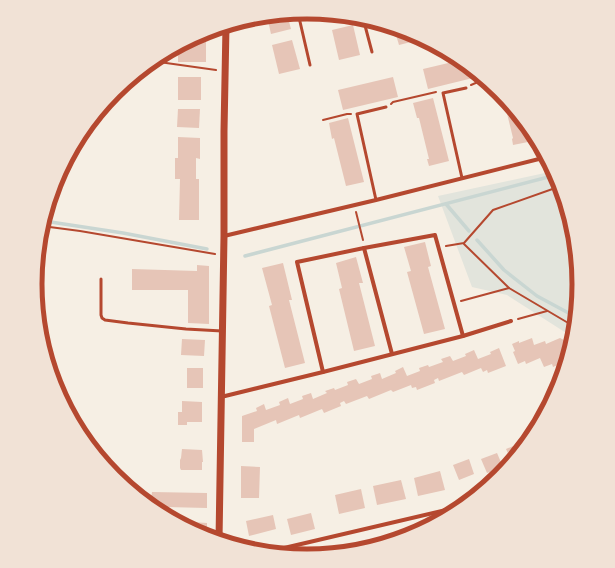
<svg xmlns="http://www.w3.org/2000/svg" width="615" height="568" viewBox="0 0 615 568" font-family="Georgia,serif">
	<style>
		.green { fill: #e2e4dc }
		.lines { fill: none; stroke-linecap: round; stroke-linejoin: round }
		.stream { stroke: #c9d6d2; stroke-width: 3.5 }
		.building { fill: #e6c5b7 }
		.path { stroke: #b5482f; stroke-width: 2 }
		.service { stroke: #b5482f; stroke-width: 3 }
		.minor { stroke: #b5482f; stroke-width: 4 }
		.tertiary { stroke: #b5482f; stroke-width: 7 }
		.rim { fill: none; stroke: #b5482f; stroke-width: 5 }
	</style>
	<rect width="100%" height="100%" fill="#f6efe4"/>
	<polygon class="green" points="554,171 559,180 574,231 579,284 574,338 507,295 472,287 438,196"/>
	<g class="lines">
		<g class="stream">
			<polyline points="446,204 469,231"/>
			<polyline points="44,221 123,233 207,249"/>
			<polyline points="477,240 504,270 537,296 576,317"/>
			<polyline points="245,256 556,175"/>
		</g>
	</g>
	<g class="building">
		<polygon points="287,14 291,29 271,34 267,16"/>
		<polygon points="330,14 345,16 331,19"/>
		<polygon points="353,25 360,55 339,60 332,30"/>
		<polygon points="394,28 412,33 418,36 419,40 399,45"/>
		<polygon points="206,32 206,62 178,62 178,53 177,53 177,47"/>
		<polygon points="292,40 300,69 279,74 272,45"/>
		<polygon points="461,60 481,76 428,89 423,69"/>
		<rect x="178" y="77" width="23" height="23"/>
		<polygon points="393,77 398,97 343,110 338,90"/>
		<polygon points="500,92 530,129 533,141 513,145 512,139 513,138 503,97 502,97"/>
		<polygon points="433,98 449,161 429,166 427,159 429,159 419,118 417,118 413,103"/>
		<polygon points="178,109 200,109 199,128 177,127"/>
		<polygon points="348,118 364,182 346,186 334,138 332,139 329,123"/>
		<polygon points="178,137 200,138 200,159 196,158 196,179 199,179 199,220 179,220 180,179 175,179 175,158 178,158"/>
		<polygon points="425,242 431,266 428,267 445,329 424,334 407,272 411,271 404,247"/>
		<polygon points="356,257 363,283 359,283 375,346 354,351 339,289 342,288 336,263"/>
		<polygon points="283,263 292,300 289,300 305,363 285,368 269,306 272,305 262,268"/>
		<polygon points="197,265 209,266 209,324 188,323 188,290 132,290 132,269 197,271"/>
		<polygon points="532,338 534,345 545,341 546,344 560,338 572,344 567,361 553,367 552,364 544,367 540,358 526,364 525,361 518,364 513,352 515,351 512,344 519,341 519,343"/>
		<polygon points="182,339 205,340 204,356 181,355"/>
		<polygon points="499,348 506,366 488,373 487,370 483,372 481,368 464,375 462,372 439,381 438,378 434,380 435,383 417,390 416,387 412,388 411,385 393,392 391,390 369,399 367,396 346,404 344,401 340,403 341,406 324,413 322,409 300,418 299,415 277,424 276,420 254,429 254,442 242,442 242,416 257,411 256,408 264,404 266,410 280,405 279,402 288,398 290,404 303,399 302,396 311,393 313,399 327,393 325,391 334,388 335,390 348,385 347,382 356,379 359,384 372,379 371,376 380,373 382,379 396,373 395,371 403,367 407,376 420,371 419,368 428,365 429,367 443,362 441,359 450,356 453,361 466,356 465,354 474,350 478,359 491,354 490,352"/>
		<rect x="187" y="368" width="16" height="20"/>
		<polygon points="182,401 202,402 202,422 187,422 187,425 178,425 178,412 182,412"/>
		<polygon points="523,442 525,446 512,462 506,449"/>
		<polygon points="182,449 202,450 203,462 202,462 202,470 181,470 180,468 180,460 181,458"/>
		<polygon points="497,453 503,467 487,473 481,459"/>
		<polygon points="469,459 474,474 459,480 453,465"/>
		<polygon points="241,466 260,467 259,498 241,498"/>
		<polygon points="440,471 445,490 418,496 414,478"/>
		<polygon points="401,480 406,499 377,505 373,486"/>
		<polygon points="361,489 365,508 339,514 335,495"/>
		<polygon points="152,492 207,493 207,508 166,507 164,514 156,510 150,505 151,499"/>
		<polygon points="311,513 315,529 291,535 287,519"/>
		<polygon points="273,515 276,529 249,536 246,521"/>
		<polygon points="192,522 207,523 207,536 191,529"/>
		<polygon points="422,528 422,530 410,536 409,531"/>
	</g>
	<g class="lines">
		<g class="path">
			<polyline points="152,61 216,70"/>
			<polyline points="471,85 485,79"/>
			<polyline points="391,104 393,102 436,92"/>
			<polyline points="323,120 347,114 351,114"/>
			<polyline points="356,212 363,240"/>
			<polyline points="42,226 80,231 215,254"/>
			<polyline points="464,244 509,288"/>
			<polyline points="446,246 464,243 493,210 561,186"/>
			<polyline points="461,301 509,288 575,327"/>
			<polyline points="518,319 547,311"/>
		</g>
		<g class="service">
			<polyline points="298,13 310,65"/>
			<polyline points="363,18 372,52"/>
			<polyline points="462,178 443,93 466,88"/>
			<polyline points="376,200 357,114 386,107"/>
			<polyline points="101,279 101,315 102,318 105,320 128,323 186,329 222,331"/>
		</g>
		<g class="minor">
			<polyline points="224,236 376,200 547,157"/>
			<polyline points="364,248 435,235 463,336"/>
			<polyline points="323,372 297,262 364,248 392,354"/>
			<polyline points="221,397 323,372 463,336 511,321"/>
			<polyline points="267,552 463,506"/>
		</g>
		<polyline class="tertiary" points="219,540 224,236 224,131 226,26"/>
	</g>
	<path d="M0 0H615V568H0ZM42 284a265 265 0 1 1 530 0a265 265 0 1 1-530 0Z" fill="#f1e2d6" fill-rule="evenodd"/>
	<path class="rim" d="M42 284a265 265 0 1 1 530 0a265 265 0 1 1-530 0Z"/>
</svg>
